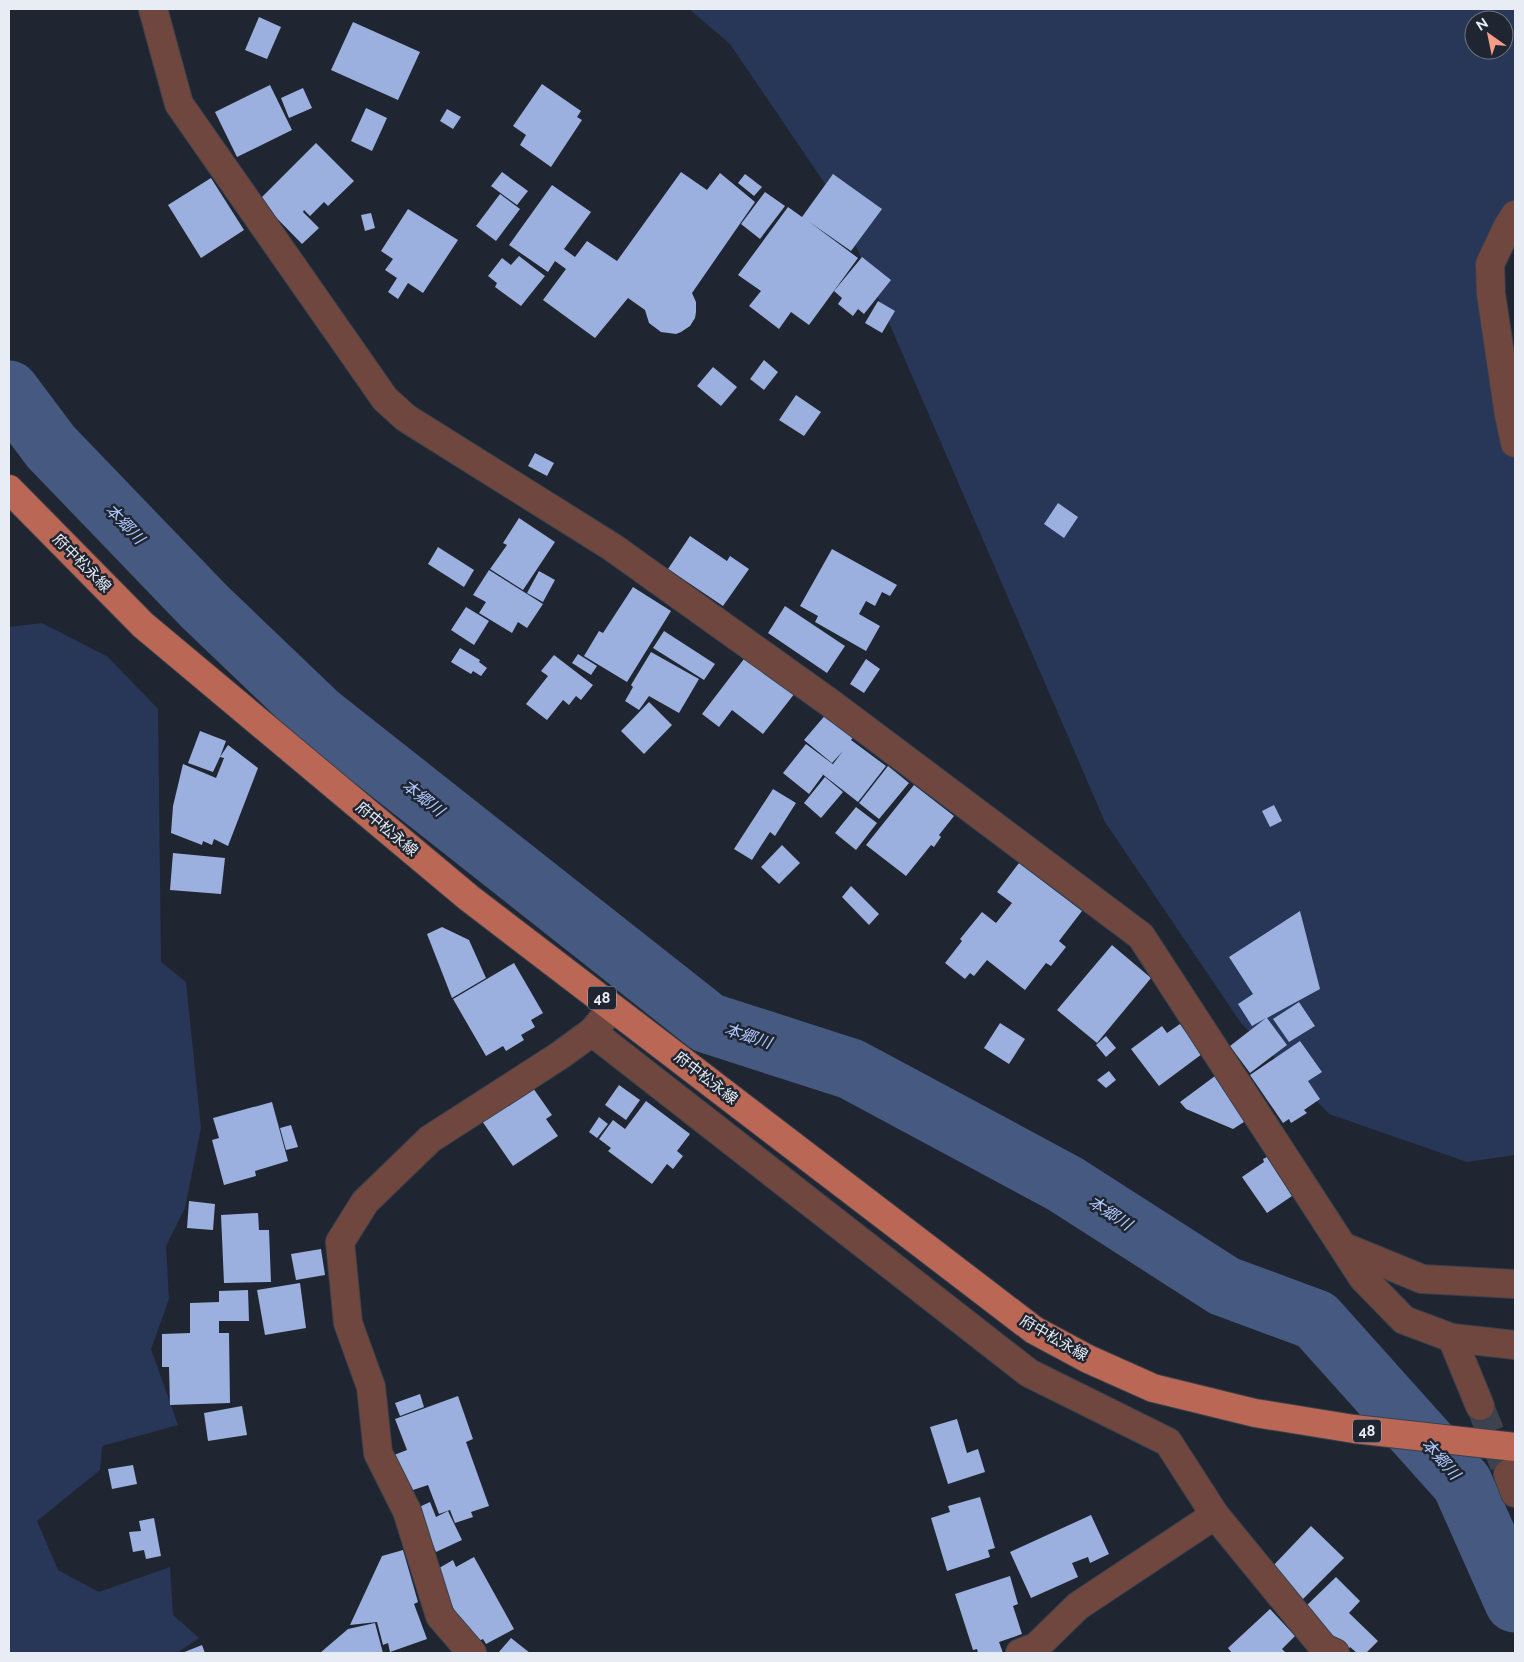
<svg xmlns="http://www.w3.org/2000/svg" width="1524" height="1662" viewBox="0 0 1524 1662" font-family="Raleway,'Noto Sans JP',sans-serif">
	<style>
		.green { fill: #283658; fill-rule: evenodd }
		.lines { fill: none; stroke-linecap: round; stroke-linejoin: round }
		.river { stroke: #465981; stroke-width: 61 }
		.building { fill: #9bb0de }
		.street-tunnel { stroke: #3d434e; stroke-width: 28; stroke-dasharray: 28 14; stroke-linecap: butt }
		.street-casing { stroke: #3b414c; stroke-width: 30 }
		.primary-casing { stroke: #3b414c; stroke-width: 30 }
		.street { stroke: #70473e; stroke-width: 28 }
		.primary { stroke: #ba6755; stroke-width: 28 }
		.labels { text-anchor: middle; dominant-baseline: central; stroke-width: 5; stroke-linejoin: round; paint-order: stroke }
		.shield { fill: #1f2531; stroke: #acb0ba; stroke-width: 1 }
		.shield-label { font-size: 14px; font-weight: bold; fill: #e8ecf5 }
		.street-label { font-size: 15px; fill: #e8ecf5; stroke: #1f2531 }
		.water-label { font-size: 16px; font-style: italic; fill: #b0c9ff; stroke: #1f2531 }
	</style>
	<rect width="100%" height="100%" fill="#1f2531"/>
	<g class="green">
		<path d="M689,9H1515V245L1493,292L1515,363V1155L1467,1162L1329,1114L1241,1023L1105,822L836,200L730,44ZM1474,20H1504V50H1474Z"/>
		<polygon points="42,623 108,657 158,709 161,962 186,982 201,1128 185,1208 166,1246 169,1299 151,1349 178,1425 102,1446 100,1470 37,1521 58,1570 99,1592 170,1567 173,1615 199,1638 177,1653 9,1653 9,627"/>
	</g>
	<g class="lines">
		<polyline class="river" points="9,391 51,447 205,607 319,716 708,1023 851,1069 1065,1184 1224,1286 1316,1320 1462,1483 1515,1602"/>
	</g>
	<g class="building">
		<polygon points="259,17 281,27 267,59 245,50"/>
		<polygon points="353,22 420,52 398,100 331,70"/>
		<polygon points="542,84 581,111 577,117 582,120 551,167 520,145 526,135 513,126"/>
		<polygon points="270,85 292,130 237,157 215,112"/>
		<polygon points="303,88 312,108 289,118 281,98"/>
		<polygon points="366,108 387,118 372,151 351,141"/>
		<polygon points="447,109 461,117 453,129 440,121"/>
		<polygon points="316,143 354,181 328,206 324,202 310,216 304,210 303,212 319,228 302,244 259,200"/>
		<polygon points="502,172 528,191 517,205 491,186"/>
		<polygon points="681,172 707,190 720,173 755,202 692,293 696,302 696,312 695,318 690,326 681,332 676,334 661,332 649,323 645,310 628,298 595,338 543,300 566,269 555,261 548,272 509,245 552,185 591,212 564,249 575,257 587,241 617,261"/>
		<polygon points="745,174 762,187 754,196 738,183"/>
		<polygon points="833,174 882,209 851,251 808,221 858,258 809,325 791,312 779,329 749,306 761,291 738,275 788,207 802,217"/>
		<polygon points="211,178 244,230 201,258 168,205"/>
		<polygon points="765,192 785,206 760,239 741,224"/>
		<polygon points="500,194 520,209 496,241 476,226"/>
		<polygon points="408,209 458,240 423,293 408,283 398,299 388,292 397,278 385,270 393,259 381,251"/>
		<polygon points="371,213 375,228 365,231 361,215"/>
		<polygon points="519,256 545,276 521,306 495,287 497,283 488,276 502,258 511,265"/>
		<polygon points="862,257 891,280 864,314 858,309 853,316 838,304 842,298 834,291"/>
		<polygon points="878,301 895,311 882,333 865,323"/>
		<polygon points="764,360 778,372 764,390 750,379"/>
		<polygon points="713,367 737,387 721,406 697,386"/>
		<polygon points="796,395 821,412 804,436 779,420"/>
		<polygon points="535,453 554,463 547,476 528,466"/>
		<polygon points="1058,503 1078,517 1064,538 1044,524"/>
		<polygon points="519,518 555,542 523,590 490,569 507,545 503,543"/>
		<polygon points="690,536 727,561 730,556 749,569 723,606 668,569"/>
		<polygon points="438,547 474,570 464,587 428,564"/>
		<polygon points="832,549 897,585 890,596 882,592 875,606 866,601 859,614 880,626 866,651 815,622 818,616 800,606"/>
		<polygon points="489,570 543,604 527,628 518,622 512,633 479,613 486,602 473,595"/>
		<polygon points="539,571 555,580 543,602 527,593"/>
		<polygon points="633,587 671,611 627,682 584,656 599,631 603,633"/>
		<polygon points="785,606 845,646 827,673 768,633"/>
		<polygon points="466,607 489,621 474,645 451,630"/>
		<polygon points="664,631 715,664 704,680 653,648"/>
		<polygon points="460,648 480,660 479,662 487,668 481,676 473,671 471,674 451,662"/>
		<polygon points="651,652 699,679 679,713 649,696 639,710 625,701 633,687 631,685"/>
		<polygon points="578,654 597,666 591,675 572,663"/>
		<polygon points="554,655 593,685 581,700 576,696 569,705 563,700 547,720 526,704 548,676 541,671"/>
		<polygon points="747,655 795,693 763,734 732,710 719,727 702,714"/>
		<polygon points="866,659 880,669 864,693 850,684"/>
		<polygon points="649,702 672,725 644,754 621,731"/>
		<polygon points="828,712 855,735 851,740 886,766 858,802 821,773 823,775 809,794 783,773 806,744 834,765 833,764 843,751 832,763 804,740"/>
		<polygon points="200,731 226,741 220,757 228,745 258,768 228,846 214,839 212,845 203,841 202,845 171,833 173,806 183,764 216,778 224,758 220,757 213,772 188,763"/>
		<polygon points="888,766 909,783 879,819 859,803"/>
		<polygon points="825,777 843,792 821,818 804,803"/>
		<polygon points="914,785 954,816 939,835 941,837 934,847 931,845 906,876 866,845"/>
		<polygon points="773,789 796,803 775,836 770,832 752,860 734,849"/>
		<polygon points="1274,805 1282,821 1270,827 1262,811"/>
		<polygon points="856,807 877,823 856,850 835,833"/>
		<polygon points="782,845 800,863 779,884 761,867"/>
		<polygon points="173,853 225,858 221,894 170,890"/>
		<polygon points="1019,863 1082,911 1059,941 1066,947 1051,966 1046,963 1025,990 987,960 974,976 970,973 965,979 945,963 962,941 960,939 982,912 996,923 1012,903 997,892"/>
		<polygon points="851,886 879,914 869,925 842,897"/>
		<polygon points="1300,911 1320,989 1267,1018 1287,1045 1250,1073 1230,1046 1266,1018 1252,1026 1238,1004 1253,994 1229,957"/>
		<polygon points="442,927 469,940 486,978 452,998 427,934"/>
		<polygon points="1112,945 1151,978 1097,1043 1057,1010"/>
		<polygon points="514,963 543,1013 531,1020 535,1027 521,1035 524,1040 506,1051 503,1046 486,1056 453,999"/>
		<polygon points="1299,1002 1315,1026 1289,1042 1273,1019"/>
		<polygon points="1000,1023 1025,1039 1009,1064 984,1048"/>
		<polygon points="1180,1024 1202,1054 1159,1086 1131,1049 1162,1026 1167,1033"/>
		<polygon points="1106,1036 1116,1048 1106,1057 1096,1045"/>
		<polygon points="1300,1041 1322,1072 1308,1081 1320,1099 1304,1110 1307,1113 1291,1123 1289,1119 1283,1123 1250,1075"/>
		<polygon points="1109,1071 1116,1080 1106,1088 1097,1080"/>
		<polygon points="1215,1076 1247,1120 1233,1129 1186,1109 1180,1102"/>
		<polygon points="619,1085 640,1100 626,1120 605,1105"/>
		<polygon points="533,1088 552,1115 546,1119 558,1136 513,1166 482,1121"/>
		<polygon points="646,1101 690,1134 677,1151 683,1156 673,1169 667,1164 652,1184 608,1151 611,1148 599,1139 613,1120 625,1129"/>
		<polygon points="272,1102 288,1161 255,1171 256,1176 224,1185 212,1140 219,1138 213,1118"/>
		<polygon points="599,1117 608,1124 597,1138 589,1132"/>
		<polygon points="291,1125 298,1147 286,1150 280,1128"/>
		<polygon points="1267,1157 1292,1196 1267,1213 1242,1177 1264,1162 1263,1159"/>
		<polygon points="189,1201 215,1204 213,1230 187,1228"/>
		<polygon points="258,1213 259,1230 269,1230 271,1282 224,1283 221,1215"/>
		<polygon points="321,1249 325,1275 296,1280 291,1254"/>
		<polygon points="300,1283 306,1328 265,1335 257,1290"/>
		<polygon points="248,1290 249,1321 219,1321 219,1333 229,1333 230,1403 170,1405 169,1367 162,1367 162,1334 190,1333 190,1303 219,1302 219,1291"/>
		<polygon points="420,1394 424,1407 400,1416 395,1403"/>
		<polygon points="458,1396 473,1439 466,1442 489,1506 471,1512 473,1517 455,1523 450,1510 439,1514 428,1485 407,1492 394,1455 407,1450 395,1419"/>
		<polygon points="242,1406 247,1435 208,1441 204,1413"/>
		<polygon points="957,1419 967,1453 978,1449 985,1472 948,1484 930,1427"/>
		<polygon points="133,1465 137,1484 112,1489 108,1469"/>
		<polygon points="980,1497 995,1548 988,1550 990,1557 947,1571 931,1518 950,1512 948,1506"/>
		<polygon points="430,1502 436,1517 448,1511 462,1540 436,1552 417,1508"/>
		<polygon points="1091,1515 1109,1554 1090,1563 1088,1557 1072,1563 1078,1577 1031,1598 1010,1552"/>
		<polygon points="154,1518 161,1556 146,1559 144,1550 133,1552 129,1532 141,1531 139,1521"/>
		<polygon points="1311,1526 1344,1558 1301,1601 1270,1569"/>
		<polygon points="403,1550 418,1602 414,1604 427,1639 390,1652 388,1643 383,1645 377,1622 350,1625 382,1556"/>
		<polygon points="474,1557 514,1629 486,1644 483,1639 472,1644 434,1571 453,1560 456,1567"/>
		<polygon points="1010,1576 1018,1604 1013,1606 1022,1634 999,1642 1003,1653 978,1653 977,1649 973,1650 955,1594"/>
		<polygon points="1336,1577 1360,1601 1349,1613 1378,1641 1366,1653 1357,1653 1350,1647 1346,1652 1303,1609"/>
		<polygon points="1270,1609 1295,1636 1282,1649 1286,1653 1232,1653 1228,1648"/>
		<polygon points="375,1623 383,1653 320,1653 348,1629"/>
		<polygon points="511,1638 530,1653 498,1653"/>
		<polygon points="202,1645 205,1653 182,1653"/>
	</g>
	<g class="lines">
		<polyline class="street-tunnel" points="1480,1406 1504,1465"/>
		<g class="street-casing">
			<g id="street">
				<polyline points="153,9 179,104 385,399 406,418 612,547 833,705 1141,936 1363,1278 1404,1320 1452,1338 1515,1345"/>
				<polyline points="1515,215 1508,226 1490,264 1491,294 1509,415 1515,443"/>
				<polyline points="592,1032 1029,1373 1168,1442 1215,1515 1324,1648 1335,1653"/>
				<polyline points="1344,1247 1422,1279 1515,1284"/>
				<polyline points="1452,1338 1480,1406"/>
				<polyline points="1508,1474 1515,1493"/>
				<polyline points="472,1653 440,1616 407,1511 378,1453 371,1387 348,1323 340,1242 365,1202 430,1139 559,1056 592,1032 604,1018"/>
				<polyline points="1020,1653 1036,1647 1078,1606 1215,1515"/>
			</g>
		</g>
		<g class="primary-casing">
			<polyline id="primary" points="9,489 143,625 469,898 1034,1330 1088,1359 1153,1388 1255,1413 1354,1429 1515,1447"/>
		</g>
		<use href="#street" class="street"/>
		<use href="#primary" class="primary"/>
	</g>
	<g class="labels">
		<g class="shield">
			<rect x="588" y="986.5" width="28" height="23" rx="4"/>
			<rect x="1353" y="1419.5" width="28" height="23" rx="4"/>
		</g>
		<g class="shield-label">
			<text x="602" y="998">48</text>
			<text x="1367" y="1431">48</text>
		</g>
		<g class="street-label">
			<text transform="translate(82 563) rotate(45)">府中松永線</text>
			<text transform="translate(387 829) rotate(40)">府中松永線</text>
			<text transform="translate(706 1078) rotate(38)">府中松永線</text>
			<text transform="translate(1054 1338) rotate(30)">府中松永線</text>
		</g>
		<g class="water-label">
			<text transform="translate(125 524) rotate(46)">本郷川</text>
			<text transform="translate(423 798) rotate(38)">本郷川</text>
			<text transform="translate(748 1036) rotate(18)">本郷川</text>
			<text transform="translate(1110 1213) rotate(33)">本郷川</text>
			<text transform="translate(1441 1459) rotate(48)">本郷川</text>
		</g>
	</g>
	<rect width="1524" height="1662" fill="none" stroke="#e8ecf5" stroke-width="20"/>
	<g transform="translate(1489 35) rotate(327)"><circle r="24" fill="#1f2531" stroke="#6f757f"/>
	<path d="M0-4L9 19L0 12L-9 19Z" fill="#f49e8a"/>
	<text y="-8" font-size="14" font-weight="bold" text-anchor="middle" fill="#e8ecf5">N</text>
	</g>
</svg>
